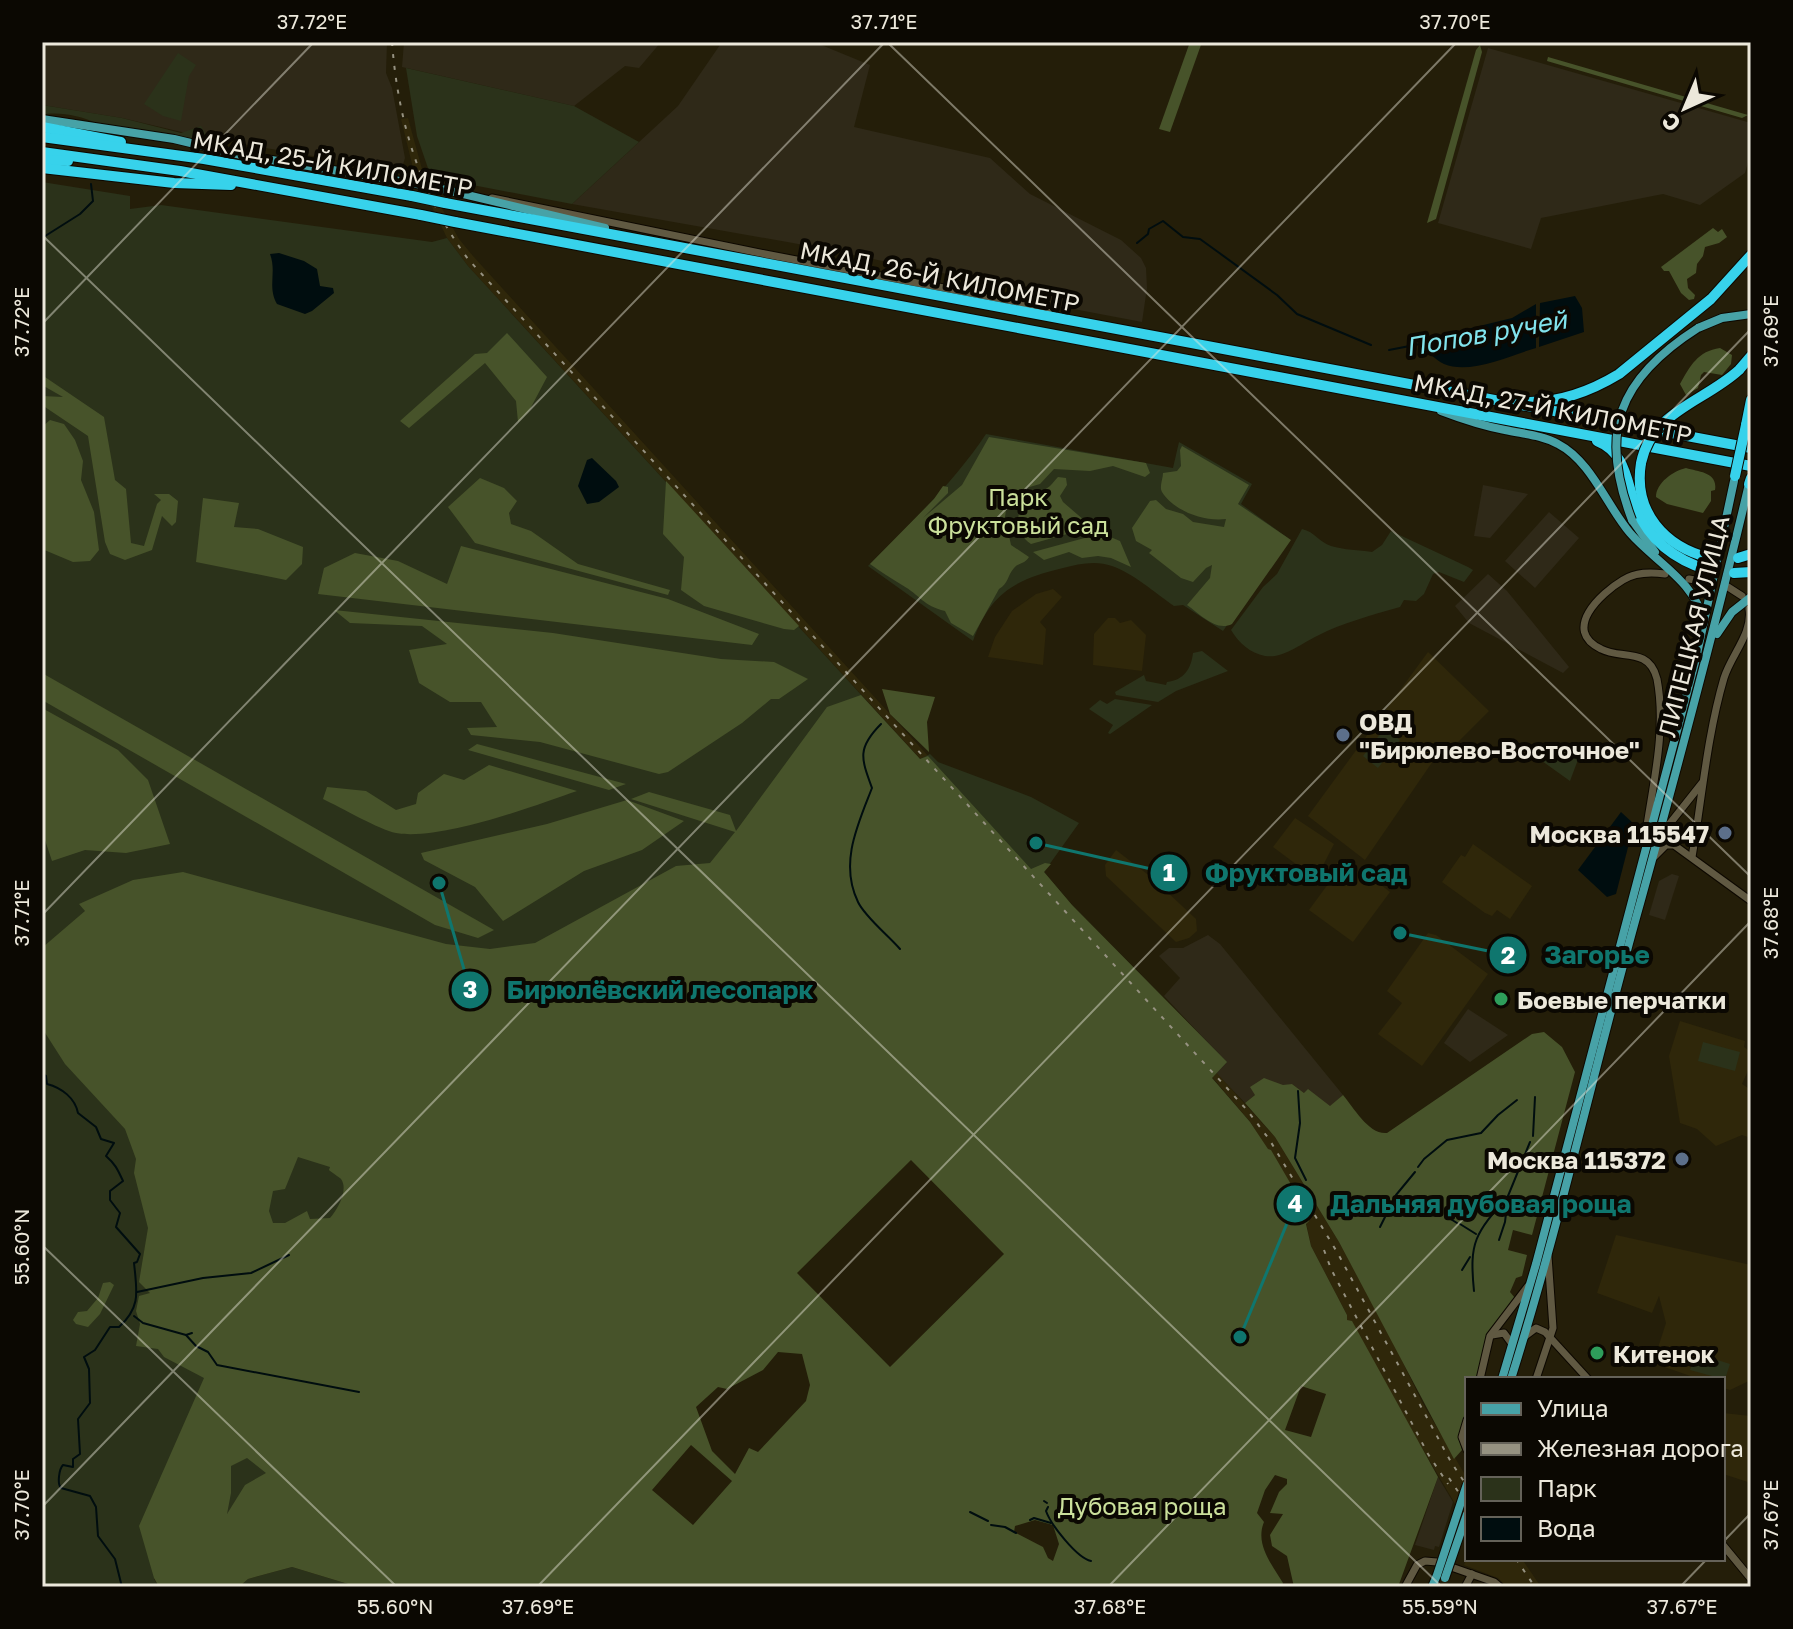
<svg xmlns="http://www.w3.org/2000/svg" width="1793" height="1629" viewBox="0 0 1793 1629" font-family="'Golos Text',sans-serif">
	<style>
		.commercial { fill: #2f2918 }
		.built { fill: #2f270a }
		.green { fill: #2b321a }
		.forest { fill: #47532a; fill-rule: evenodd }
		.water { fill: #000d0f }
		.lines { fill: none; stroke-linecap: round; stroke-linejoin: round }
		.stream { stroke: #000d0f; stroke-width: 2 }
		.secondary-casing { stroke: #0d0800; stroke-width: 9 }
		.primary-casing { stroke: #0d0800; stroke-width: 10 }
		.highway-casing { stroke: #0d0800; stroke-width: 12 }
		.secondary { stroke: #605942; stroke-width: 7 }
		.primary { stroke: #47a2a7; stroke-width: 8 }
		.highway { stroke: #37d2eb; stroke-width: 10 }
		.rail { stroke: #969281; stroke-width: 2; stroke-dasharray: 4 8; stroke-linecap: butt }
		.primary-bridge-casing { stroke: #0d0800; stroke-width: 10; stroke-linecap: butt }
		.highway-bridge-casing { stroke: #0d0800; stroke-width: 12; stroke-linecap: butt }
		.primary-bridge { stroke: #47a2a7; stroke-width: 8 }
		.highway-bridge { stroke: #37d2eb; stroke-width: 10 }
		.ticks { fill: none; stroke: #ece8db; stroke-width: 2; stroke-opacity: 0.45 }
		.service-dot { fill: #5c6f8a; stroke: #0b0802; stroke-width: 3 }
		.leisure-dot { fill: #2e9e5b; stroke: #0b0802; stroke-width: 3 }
		.labels { text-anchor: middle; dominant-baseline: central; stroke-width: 8; stroke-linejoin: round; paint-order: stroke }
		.street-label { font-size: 24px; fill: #ece8db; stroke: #0b0802 }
		.park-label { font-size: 24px; fill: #cbe09b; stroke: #0b0802 }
		.poi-label { font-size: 24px; font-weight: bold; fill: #ece8db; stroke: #0b0802; text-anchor: start }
		.water-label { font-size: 26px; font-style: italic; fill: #81e3ec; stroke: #0b0802 }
		.leader { fill: none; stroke: #0f766e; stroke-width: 3 }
		.callout-dot { fill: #0f766e; stroke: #0b0802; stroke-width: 3 }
		.mark-label { font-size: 24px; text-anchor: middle; font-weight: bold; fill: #fff }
		.callout-label { font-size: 26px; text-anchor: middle; font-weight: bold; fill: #0f766e; stroke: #0b0802; stroke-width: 8; stroke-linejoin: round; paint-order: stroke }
		.neatline { fill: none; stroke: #ece8db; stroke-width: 3 }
		.ticks-label { font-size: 20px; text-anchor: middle; fill: #ece8db }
	</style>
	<rect width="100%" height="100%" fill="#241e09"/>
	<g class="commercial">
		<polygon points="42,42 387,42 386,73 392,88 405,158 401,171 207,138 122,118 42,105"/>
		<polygon points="404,42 661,42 639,68 625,66 574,106 402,67"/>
		<polygon points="722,42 814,42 870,65 854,127 990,158 1030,194 1121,240 1141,258 1146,268 1147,288 1142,322 1021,299 1022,289 793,243 572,204 678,106"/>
		<polygon points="1488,48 1751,123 1751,152 1745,173 1700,205 1663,194 1541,218 1531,249 1438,223"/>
		<polygon points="1483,485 1528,494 1490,538 1474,536"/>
		<polygon points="1549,512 1579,538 1535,588 1505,561"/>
		<polygon points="1488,574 1507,591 1569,667 1563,673 1469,623 1455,606"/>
		<polygon points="1672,874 1679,876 1665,920 1649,915 1659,881"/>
		<polygon points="1208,935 1220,944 1343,1095 1330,1107 1304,1093 1292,1084 1255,1095 1245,1103 1216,1073 1226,1062 1164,996 1180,978 1159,956 1169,948 1183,948"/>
		<polygon points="1468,1009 1508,1035 1470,1062 1444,1043"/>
		<polygon points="1438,1477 1453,1502 1439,1547 1435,1546 1434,1550 1415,1545"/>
	</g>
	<g class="built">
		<polygon points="408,118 422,169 430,187 459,239 473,256 1275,1137 1339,1242 1391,1338 1423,1404 1467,1478 1467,1524 1347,1321 1347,1315 1311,1246 1303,1208 1250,1122 1212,1077 468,266 447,238 413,168 401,119"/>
		<polygon points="1053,589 1062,597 1040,622 1046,629 1043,665 988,657 995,637 1012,611 1036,594"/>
		<polygon points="1108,618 1115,618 1120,623 1131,620 1146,635 1142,671 1093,665 1094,634"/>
		<polygon points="1428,652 1489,711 1441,759 1433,761 1365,860 1308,816"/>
		<polygon points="1295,818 1334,844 1316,879 1273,847"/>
		<polygon points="1473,844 1532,886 1510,919 1497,910 1492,916 1485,913 1442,882 1461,855 1465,857"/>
		<polygon points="1116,850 1151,877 1196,919 1197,931 1189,938 1176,942 1106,876 1105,865"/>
		<polygon points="1340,859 1361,874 1363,871 1390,892 1353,942 1309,910 1331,880 1328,877"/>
		<polygon points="1428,933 1436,935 1488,974 1422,1066 1378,1034 1402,1003 1387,991"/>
		<polygon points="1680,1021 1745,1041 1744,1047 1751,1052 1751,1064 1742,1084 1751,1090 1751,1138 1742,1135 1716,1146 1697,1129 1680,1123 1669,1056"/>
		<polygon points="1616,1235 1751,1265 1751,1380 1730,1390 1723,1388 1723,1379 1699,1379 1653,1363 1666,1323 1659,1296 1652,1313 1597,1293"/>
		<polygon points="1723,1413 1751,1416 1751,1483 1723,1474"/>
		<polygon points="1467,1558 1522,1559 1541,1587 1507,1587 1498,1578 1464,1565"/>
	</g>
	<g class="green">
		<polygon points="178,53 196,65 189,76 181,121 163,116 144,104"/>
		<polygon points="406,68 574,106 639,142 572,204 431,177 417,136"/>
		<path d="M42,105L122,118L181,133L201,126L206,134L203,139L198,140L96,123C81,116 57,111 42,115Z"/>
		<polygon points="42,182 130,196 130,209 161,205 432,242 447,238 468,266 920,759 930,754 938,762 1031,797 1079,823 1044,872 1072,905 1227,1062 1212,1078 1250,1122 1303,1208 939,804 337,1421 154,1579 159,1587 42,1587"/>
		<path d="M986,434L1173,468L1179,442L1252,484L1241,504L1288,538L1223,631L1183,605L1174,606C1155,593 1133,573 1112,566C1096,560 1078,564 1063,568C1016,579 990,593 973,641L868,566C908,526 955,481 986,434Z"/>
		<path d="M1302,529C1315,532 1319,542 1331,546C1344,550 1359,550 1372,552L1382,545L1391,531L1468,567L1473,570L1464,582L1439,572L1433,574L1424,594L1416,601L1404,600L1400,607C1372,615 1342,623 1317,636C1302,643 1283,659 1265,656C1250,653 1239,643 1231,630L1263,587L1277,574Z"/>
		<path d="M1202,651L1228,671L1176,691L1158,702L1116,695L1115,692L1144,675L1146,681L1166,685L1167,682C1184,680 1191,669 1193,653Z"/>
		<polygon points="1115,699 1152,705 1110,734 1108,733 1113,725 1089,709 1100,700 1107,704"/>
		<polygon points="1385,728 1400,740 1378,768 1363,756"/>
		<polygon points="1547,742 1562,743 1579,757 1570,781 1535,756"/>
		<polygon points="1703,1042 1740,1052 1735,1071 1698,1061"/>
		<polygon points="1696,1353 1730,1364 1724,1382 1723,1379 1690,1370"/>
		<polygon points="292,1567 358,1587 239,1587 248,1579"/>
	</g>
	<g class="forest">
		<polygon points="1190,42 1202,42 1170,132 1159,129"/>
		<polygon points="1480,45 1482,52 1436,219 1427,223 1476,50"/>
		<polygon points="1548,57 1748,115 1742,118 1547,61"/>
		<polygon points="1713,228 1718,232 1722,229 1727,237 1719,243 1705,247 1703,256 1697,264 1696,273 1687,279 1688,288 1695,295 1694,299 1689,300 1681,293 1669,271 1664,271 1661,267"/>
		<polygon points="507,333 547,377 529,411 518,422 516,401 485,363 409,428 400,421 475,354 487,353"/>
		<path d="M1720,348L1732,355L1731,364L1722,375L1704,372L1701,375L1698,388L1686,395L1680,384C1690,366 1698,351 1720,348Z"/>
		<polygon points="42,375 104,417 115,480 126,489 131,543 144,546 157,504 161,500 154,494 169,494 178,501 176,522 172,526 162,516 152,550 125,560 110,554 105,542 88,436 42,405 42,396 63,397 42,385"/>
		<polygon points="50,420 64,424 75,440 83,461 81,480 94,512 99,550 90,561 73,562 42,549 42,427"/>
		<path d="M989,437L1146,463L1150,473L1145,477L1113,466L1090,471L1054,469L1040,484L1013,492L1008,497L1005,517L1011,545L1029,557C1024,565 1019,562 1014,568C1007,576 1009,583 999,589L973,636L951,623L945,611C923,606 920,595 902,585C891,578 881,572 870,564L934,499L943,486L948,487V493L923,518L962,485Z"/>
		<path d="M1182,446L1249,485L1238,504L1291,540L1232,624C1216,632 1200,614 1187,605L1210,578L1212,565L1206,568L1193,582L1181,578L1149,553L1152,550L1136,541L1132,528L1150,501L1156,500L1166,509L1183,514L1193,522L1224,527L1226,519C1204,522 1174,511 1162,492C1159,487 1163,479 1163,473L1177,471L1181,466L1180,450Z"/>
		<path d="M1686,468C1699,472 1718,472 1715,490L1711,491V501L1703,513L1667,504L1656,497C1656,483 1673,471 1686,468Z"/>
		<path d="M1058,477L1066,478L1067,485L1060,496L1063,502L1092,527L1031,544C1015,533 1014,513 1027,500C1033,494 1043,492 1050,486C1053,483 1055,480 1058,477Z"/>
		<polygon points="480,478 504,488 517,501 509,513 511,524 531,531 578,564 670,590 668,595 475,543 448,507"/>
		<polygon points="666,481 799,626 794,630 784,629 704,606 681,590 684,557 663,534"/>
		<polygon points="203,498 239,503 234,527 258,529 303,547 302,564 286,580 196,562"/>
		<polygon points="1092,536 1108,536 1120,541 1131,567 1111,558 1098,556 1082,558 1069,552 1044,560 1033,552"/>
		<polygon points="461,546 668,599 759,634 752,645 318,594 324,568 355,553 398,561 447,584"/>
		<polygon points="334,610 553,633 721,659 774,662 808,679 779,699 771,699 742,723 668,772 659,774 540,742 471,735 467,728 497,727 481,702 450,702 419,683 409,650 447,644 422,626 350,623"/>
		<polygon points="42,673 494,930 478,938 435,925 42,700"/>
		<polygon points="882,689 935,697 927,722 929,752 890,714"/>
		<path d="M861,695L920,759L928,756L1031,869L1045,863L1051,864L1044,872L1072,905L1227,1062L1212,1078L1250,1122L1268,1149L1271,1150L1303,1205L1309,1221L1306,1224L1311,1246L1347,1315V1320L1352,1321L1438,1477L1398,1587H1294L1287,1556L1272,1546L1270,1535L1283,1514L1270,1513L1279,1492L1287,1484V1479L1275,1475L1265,1490L1257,1513L1264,1522C1255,1544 1271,1563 1283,1583L1281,1587H358L292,1567L248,1579L239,1587H159L154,1578L139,1526L204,1378L164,1357L158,1349L136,1346L140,1324L136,1311L139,1296L150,1293L139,1282L148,1228L134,1173L136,1159L125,1129L65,1064L42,1028L43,947L85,911L79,904L133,880L183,872L446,944L490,949L535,943L676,866L710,863L735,832L631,799L649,792L730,815L736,831L827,707ZM298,1157L330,1167L329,1170C330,1171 340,1178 341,1179C349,1190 337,1210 330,1218L310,1219L307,1211L285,1223H273L269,1211L273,1191L285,1189ZM911,1160L1004,1254L890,1367L797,1273ZM778,1352L802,1354L810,1385L806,1401L758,1452L749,1448L735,1474L712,1451L696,1407L718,1387L727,1389L763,1370ZM1301,1386L1326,1394L1311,1437L1285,1430ZM691,1445L732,1481L693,1525L652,1490ZM247,1458L266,1473L245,1485L227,1514L231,1493V1466ZM1035,1520L1053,1525L1059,1544L1053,1561L1048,1558L1043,1547L1014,1532L1015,1526Z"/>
		<polygon points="42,708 118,750 148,780 170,844 126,853 85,850 52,861 42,831"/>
		<polygon points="477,744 626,784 609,790 468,750"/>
		<path d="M489,765L577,791C534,806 440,841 396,833C380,830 340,807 323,799L327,787L366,791L396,810L416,804L418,793L444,774L464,780Z"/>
		<polygon points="627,800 684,821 642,850 584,871 503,921 475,887 424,860 421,853 547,824"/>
		<path d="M1544,1032L1562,1047L1575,1072L1532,1235L1513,1230L1508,1250L1527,1255L1522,1276L1516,1278L1510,1292L1515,1298L1486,1336L1479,1379H1467V1414L1459,1439L1462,1450L1454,1459L1339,1242L1275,1137L1245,1103L1255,1095L1250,1087L1264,1078L1283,1085L1292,1084L1304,1093L1308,1089L1330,1106L1343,1095C1354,1108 1369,1135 1387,1133L1532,1034Z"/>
		<polygon points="110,1282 114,1285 100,1314 88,1327 76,1324 73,1320 78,1312 87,1311 98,1298 103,1283"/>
	</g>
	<g class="water">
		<path d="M279,253L304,261L317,269L320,286L333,288L334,293L312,311L305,314L277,304C267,286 277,273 270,254Z"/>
		<polygon points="1575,296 1582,308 1584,332 1539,347 1540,303"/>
		<path d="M1536,304V348C1511,355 1470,375 1444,364C1435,360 1427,350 1419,345L1455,332L1512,318Z"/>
		<polygon points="592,458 616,481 619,487 599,502 587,504 578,486 587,460"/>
		<polygon points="1621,812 1634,824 1616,894 1607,897 1578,870"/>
	</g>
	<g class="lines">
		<g class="stream">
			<polyline points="42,238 80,214 93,201 91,184"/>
			<polyline points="1137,243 1148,234 1149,229 1163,221 1183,237 1200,239 1218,252 1277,295 1297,314 1371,345"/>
			<polyline points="1389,350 1420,344"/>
			<path d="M881,724C857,748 861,758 872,788C858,824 839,863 858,902C865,917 889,936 900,949"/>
			<path d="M42,1074L46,1076L47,1084C62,1088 75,1098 78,1113L96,1127L101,1139L114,1143L106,1156C115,1164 117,1168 123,1181L110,1191V1200L120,1213L116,1227L140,1254L137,1262L134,1263C137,1292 141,1307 119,1327H110L95,1350L84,1357L89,1369L90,1403L78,1419L80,1454L73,1459V1467L63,1465C59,1469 57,1484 61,1488L90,1496L96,1507L98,1536L115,1559L122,1587"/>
			<polyline points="1298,1091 1300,1123 1295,1158 1306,1180"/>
			<polyline points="1533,1136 1535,1097"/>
			<polyline points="1418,1167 1424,1159 1447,1140 1481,1133 1498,1115 1517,1100"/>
			<polyline points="1449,1218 1457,1223"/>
			<polyline points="1460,1224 1476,1234"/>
			<polyline points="1380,1227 1396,1195 1415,1172"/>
			<polyline points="1499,1240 1505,1222 1508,1196 1530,1142"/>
			<polyline points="1462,1270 1470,1257"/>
			<path d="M1474,1291C1469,1241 1475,1234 1508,1196"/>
			<polyline points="137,1292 203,1278 251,1273 289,1255"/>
			<polyline points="134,1316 143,1323 186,1335 192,1333"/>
			<polyline points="186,1335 196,1346"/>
			<polyline points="198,1347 208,1352 217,1365 359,1392"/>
			<polyline points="1044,1501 1047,1503"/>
			<path d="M1048,1507L1046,1511C1051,1525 1077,1558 1091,1561"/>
			<polyline points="970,1512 988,1521"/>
			<polyline points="1030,1520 1034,1518 1051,1523"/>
			<polyline points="991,1525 1005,1527 1016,1533"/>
			<polyline points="1274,1587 1274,1585"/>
		</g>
		<g class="secondary-casing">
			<g id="secondary">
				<polyline points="492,198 765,254 1018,302 1048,312"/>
				<polyline points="1689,579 1701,581"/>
				<polyline points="1728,587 1742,596"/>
				<polyline points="1660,836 1702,783"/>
				<path d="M1645,839C1652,787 1667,731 1657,679C1655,671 1651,663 1643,659C1630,653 1614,656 1601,649C1561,630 1601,593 1623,580C1636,572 1650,572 1665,574"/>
				<polyline points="1655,856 1666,845 1674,845 1751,901"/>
				<path d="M1692,857C1702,798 1707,736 1724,678C1731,655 1753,633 1749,609"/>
				<polyline points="1492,1335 1504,1333 1512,1344"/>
				<polyline points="1524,1337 1536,1328 1545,1332 1588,1379"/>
				<polyline points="1480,1379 1490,1336 1528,1286"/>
				<polyline points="1536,1379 1553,1328 1548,1256"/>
				<polyline points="1467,1420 1462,1437 1467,1450"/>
				<polyline points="1723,1545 1751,1579"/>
				<polyline points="1405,1587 1417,1565 1425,1561 1437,1562 1494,1582 1500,1587"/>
				<polyline points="1465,1587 1472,1574"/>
			</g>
		</g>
		<g class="primary-casing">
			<g id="primary">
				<polyline points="42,119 174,139 241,155 406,182"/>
				<polyline points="438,188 605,228"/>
				<polyline points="1698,328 1722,318 1751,314"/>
				<path d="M1441,411C1462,419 1483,426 1505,430C1523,434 1542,435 1558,444C1591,461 1607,506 1630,533C1654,561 1696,582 1703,621"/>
				<polyline points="1632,520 1655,552"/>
				<polyline points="1717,634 1732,612 1751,597"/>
				<polyline points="1502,1379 1536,1264 1696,659 1734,481"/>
				<path d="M1511,1379C1561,1221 1596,1059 1641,900C1679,762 1716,624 1749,484"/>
				<polyline points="1432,1587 1437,1575"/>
			</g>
		</g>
		<g class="highway-casing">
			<g id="highway">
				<polyline points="42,127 121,142"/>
				<polyline points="42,137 204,159 412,196"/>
				<polyline points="42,152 180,171 421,215"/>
				<polyline points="42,160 68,161"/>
				<polyline points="42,168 174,183 231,185"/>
				<polyline points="445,203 1751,448"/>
				<polyline points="455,222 1751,466"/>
				<polyline points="1739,370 1751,356"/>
				<path d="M1529,402C1562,402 1591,391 1619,374L1711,299L1751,255"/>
				<polyline points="1746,425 1751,400"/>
				<path d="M1597,441C1627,453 1626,483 1637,510C1650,541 1676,560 1708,570"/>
				<path d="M1641,463C1633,512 1665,547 1710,558"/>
				<polyline points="1749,484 1751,478"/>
				<polyline points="1738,558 1751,554"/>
				<polyline points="1734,573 1751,572"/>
			</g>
		</g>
		<use href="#secondary" class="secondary"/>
		<use href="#primary" class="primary"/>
		<use href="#highway" class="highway"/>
		<g class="rail">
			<path d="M392,42C398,122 420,194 468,259L1247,1110L1269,1139L1337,1252L1451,1462L1467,1486"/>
			<polyline points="1324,1250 1331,1269 1428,1454 1448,1484"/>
			<polyline points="1449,1478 1467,1505"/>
			<polyline points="1516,1559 1535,1587"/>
		</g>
		<g class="primary-bridge-casing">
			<g id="primary-bridge">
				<polyline points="406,182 438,188"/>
				<path d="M1632,520C1598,432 1618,379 1698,328"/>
				<polyline points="1437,1575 1467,1484"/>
				<polyline points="1445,1578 1467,1514"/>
			</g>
		</g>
		<g class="highway-bridge-casing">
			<g id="highway-bridge">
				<polyline points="412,196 445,203"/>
				<polyline points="421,215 455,222"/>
				<path d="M1641,463C1652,411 1704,402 1739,370"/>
				<polyline points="1735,476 1746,425"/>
			</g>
		</g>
		<use href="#primary-bridge" class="primary-bridge"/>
		<use href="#highway-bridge" class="highway-bridge"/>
	</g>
	<path class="ticks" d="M887,42L1751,877M42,235L1442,1587M42,324L314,42M42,915L885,42M42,1245L397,1587M42,1507L1457,42M1723,1542L1751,1513M537,1587L1751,329M1108,1587L1751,921M1680,1587L1707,1559"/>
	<g class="service-dot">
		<circle cx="1343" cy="735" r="8"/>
		<circle cx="1725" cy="833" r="8"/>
		<circle cx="1682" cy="1159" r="8"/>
	</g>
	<g class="leisure-dot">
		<circle cx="1501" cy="999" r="8"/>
		<circle cx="1597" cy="1353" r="8"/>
	</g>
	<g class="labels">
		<g class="street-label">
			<text transform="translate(333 163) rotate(10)">МКАД, 25-Й КИЛОМЕТР</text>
			<text transform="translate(940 276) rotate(11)">МКАД, 26-Й КИЛОМЕТР</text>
			<text transform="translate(1553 408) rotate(11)">МКАД, 27-Й КИЛОМЕТР</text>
			<text transform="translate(1693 626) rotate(-76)">ЛИПЕЦКАЯ УЛИЦА</text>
		</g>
		<g class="park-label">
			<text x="1018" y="496">Парк<tspan x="1018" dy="28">Фруктовый сад</tspan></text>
			<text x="1142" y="1505">Дубовая роща</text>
		</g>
		<g class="poi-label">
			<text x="1359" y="721">ОВД<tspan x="1359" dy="28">"Бирюлево-Восточное"</tspan></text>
			<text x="1709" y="833" text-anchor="end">Москва 115547</text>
			<text x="1517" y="999">Боевые перчатки</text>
			<text x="1666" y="1159" text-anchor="end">Москва 115372</text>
			<text x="1613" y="1353">Китенок</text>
		</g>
		<g class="water-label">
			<text transform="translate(1486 333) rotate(-10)">Попов ручей</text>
		</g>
	</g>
	<path class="leader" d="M1036 843L1169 873M1400 933L1508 955M439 883L470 990M1240 1337L1295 1204"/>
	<g class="callout-dot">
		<circle cx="1036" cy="843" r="8"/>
		<circle cx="1400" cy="933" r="8"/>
		<circle cx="439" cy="883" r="8"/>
		<circle cx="1240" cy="1337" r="8"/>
		<circle cx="1169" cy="873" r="20"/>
		<circle cx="1508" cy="955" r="20"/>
		<circle cx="470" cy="990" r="20"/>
		<circle cx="1295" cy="1204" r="20"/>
	</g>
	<g class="mark-label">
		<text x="1169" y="881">1</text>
		<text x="1508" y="964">2</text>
		<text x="470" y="998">3</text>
		<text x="1295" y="1212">4</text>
	</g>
	<g class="callout-label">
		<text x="1306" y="882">Фруктовый сад</text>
		<text x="1597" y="964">Загорье</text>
		<text x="660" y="999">Бирюлёвский лесопарк</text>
		<text x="1481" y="1213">Дальняя дубовая роща</text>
	</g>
	<rect width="1793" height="1629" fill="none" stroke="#0b0802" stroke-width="88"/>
	<rect x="1465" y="1377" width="260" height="184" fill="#0b0802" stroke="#656259" stroke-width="2"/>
	<rect x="1481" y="1403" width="40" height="12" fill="#47a2a7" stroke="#656259" stroke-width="2"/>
	<text x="1537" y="1417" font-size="24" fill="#ece8db">Улица</text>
	<rect x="1481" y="1443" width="40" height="12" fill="#969281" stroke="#656259" stroke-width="2"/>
	<text x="1537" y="1457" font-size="24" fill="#ece8db">Железная дорога</text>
	<rect x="1481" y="1477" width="40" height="24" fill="#2b321a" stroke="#656259" stroke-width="2"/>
	<text x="1537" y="1497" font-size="24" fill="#ece8db">Парк</text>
	<rect x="1481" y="1517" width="40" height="24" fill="#000d0f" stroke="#656259" stroke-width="2"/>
	<text x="1537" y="1537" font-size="24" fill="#ece8db">Вода</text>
	<g transform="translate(1685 108) rotate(224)" stroke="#0b0802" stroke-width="6" paint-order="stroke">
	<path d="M0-6L14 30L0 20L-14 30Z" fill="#ece8db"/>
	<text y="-12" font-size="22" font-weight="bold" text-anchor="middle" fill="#ece8db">С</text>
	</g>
	<rect x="44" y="44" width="1705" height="1541" class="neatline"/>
	<g class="ticks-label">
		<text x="312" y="29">37.72°E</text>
		<text x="884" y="29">37.71°E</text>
		<text x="1455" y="29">37.70°E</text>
		<text transform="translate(22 322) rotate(-90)" y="7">37.72°E</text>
		<text transform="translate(1771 331) rotate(-90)" y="7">37.69°E</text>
		<text transform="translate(22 913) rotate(-90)" y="7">37.71°E</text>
		<text transform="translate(1771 923) rotate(-90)" y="7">37.68°E</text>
		<text transform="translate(22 1247) rotate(-90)" y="7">55.60°N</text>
		<text transform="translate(22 1505) rotate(-90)" y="7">37.70°E</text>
		<text transform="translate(1771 1515) rotate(-90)" y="7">37.67°E</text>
		<text x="395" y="1614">55.60°N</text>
		<text x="538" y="1614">37.69°E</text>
		<text x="1110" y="1614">37.68°E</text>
		<text x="1440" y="1614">55.59°N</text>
		<text x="1682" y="1614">37.67°E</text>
	</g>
</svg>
